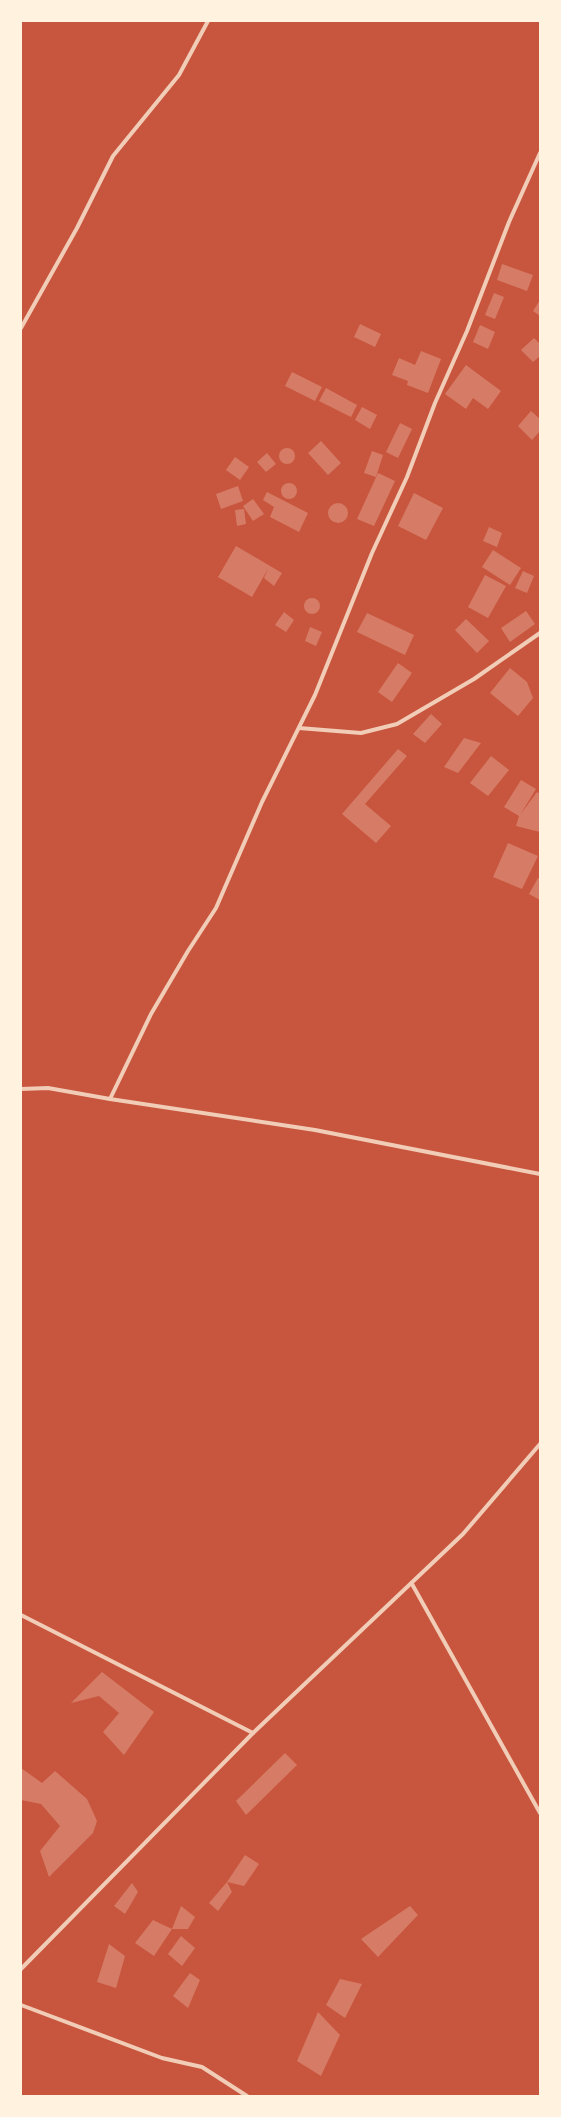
<svg xmlns="http://www.w3.org/2000/svg" width="561" height="2117" viewBox="0 0 561 2117" font-family="'Space Grotesk',sans-serif">
	<style>
		.building { fill: #d67c66 }
		.lines { fill: none; stroke-linecap: round; stroke-linejoin: round }
		.minor { stroke: #f1ccb7; stroke-width: 4 }
	</style>
	<rect width="100%" height="100%" fill="#c8553d"/>
	<g class="building">
		<polygon points="502,264 533,275 527,291 497,280"/>
		<polygon points="494,293 504,297 495,319 485,315"/>
		<polygon points="540,300 540,316 533,311"/>
		<polygon points="360,324 381,334 375,347 354,337"/>
		<polygon points="480,325 495,332 488,349 473,342"/>
		<polygon points="534,338 540,344 540,356 533,362 521,350"/>
		<polygon points="421,351 441,359 428,393 407,385 408,381 392,375 399,358 415,365"/>
		<polygon points="466,365 501,391 488,409 473,398 466,409 445,394"/>
		<polygon points="292,372 322,387 315,401 285,386"/>
		<polygon points="326,388 357,405 351,417 319,401"/>
		<polygon points="362,407 377,415 370,429 355,420"/>
		<polygon points="531,411 540,419 540,431 532,440 518,426"/>
		<polygon points="400,423 412,429 398,458 386,452"/>
		<polygon points="321,441 341,463 328,475 308,453"/>
		<circle cx="287" cy="456" r="8"/>
		<polygon points="372,451 383,455 376,477 364,473"/>
		<polygon points="267,453 276,464 266,472 257,462"/>
		<polygon points="235,457 249,467 240,480 226,470"/>
		<polygon points="378,473 395,481 374,526 357,519"/>
		<circle cx="289" cy="491" r="8"/>
		<polygon points="238,486 243,501 221,509 216,494"/>
		<polygon points="267,492 308,513 299,532 270,517 274,507 263,500"/>
		<polygon points="414,493 443,508 426,540 398,526"/>
		<polygon points="253,499 264,514 253,521 243,506"/>
		<circle cx="338" cy="513" r="10"/>
		<polygon points="244,509 246,524 237,526 235,510"/>
		<polygon points="489,527 502,533 497,547 483,541"/>
		<polygon points="236,546 282,573 274,586 264,578 268,569 252,597 218,577"/>
		<polygon points="493,550 521,568 510,585 482,567"/>
		<polygon points="523,571 534,576 527,593 515,588"/>
		<polygon points="485,575 506,586 488,618 468,607"/>
		<circle cx="312" cy="606" r="8"/>
		<polygon points="526,611 535,624 510,642 501,628"/>
		<polygon points="284,612 294,620 286,632 275,625"/>
		<polygon points="367,613 414,635 405,655 357,632"/>
		<polygon points="466,619 489,641 477,653 455,630"/>
		<polygon points="310,627 322,632 316,646 305,641"/>
		<polygon points="398,663 412,673 392,702 378,692"/>
		<polygon points="510,668 527,682 533,698 518,716 490,693"/>
		<polygon points="431,714 442,724 425,743 413,734"/>
		<polygon points="464,738 481,743 458,773 444,767"/>
		<polygon points="398,749 407,756 365,804 391,826 376,843 342,814"/>
		<polygon points="491,756 509,770 488,796 470,783"/>
		<polygon points="521,780 536,789 520,815 537,792 540,794 540,832 516,826 519,816 504,807"/>
		<polygon points="508,843 538,856 522,889 493,877"/>
		<polygon points="538,878 540,879 540,900 529,894"/>
		<polygon points="102,1672 154,1712 124,1755 103,1732 119,1713 99,1696 71,1703"/>
		<polygon points="285,1753 297,1765 246,1815 236,1801"/>
		<polygon points="21,1768 42,1783 55,1771 87,1799 97,1821 93,1833 49,1877 40,1851 60,1826 41,1804 21,1800"/>
		<polygon points="245,1855 259,1864 244,1886 227,1882"/>
		<polygon points="227,1882 232,1892 218,1911 209,1903"/>
		<polygon points="132,1883 138,1892 125,1914 114,1906"/>
		<polygon points="181,1906 195,1917 188,1929 172,1929"/>
		<polygon points="410,1906 418,1915 378,1957 361,1939"/>
		<polygon points="153,1920 172,1929 154,1956 135,1943"/>
		<polygon points="181,1936 195,1948 182,1966 168,1954"/>
		<polygon points="109,1944 125,1956 116,1988 97,1982"/>
		<polygon points="190,1973 200,1980 188,2008 173,1996"/>
		<polygon points="340,1979 362,1984 345,2018 326,2005"/>
		<polygon points="318,2012 340,2035 321,2076 297,2061"/>
	</g>
	<g class="lines">
		<g class="minor">
			<polyline points="21,328 77,228 113,156 179,75 208,21"/>
			<polyline points="299,728 361,733 397,724 474,679 540,633"/>
			<polyline points="21,1089 48,1088 110,1099 315,1130 540,1174"/>
			<polyline points="110,1099 151,1014 188,951 216,908 262,802 315,695 372,553 407,477 435,403 467,331 509,222 540,153"/>
			<polyline points="412,1584 540,1813"/>
			<polyline points="21,1615 253,1733"/>
			<polyline points="21,1969 253,1733 463,1534 540,1444"/>
			<polyline points="21,2005 162,2058 202,2067 247,2096"/>
		</g>
	</g>
	<rect width="561" height="2117" fill="none" stroke="#fff3e0" stroke-width="44"/>
</svg>
